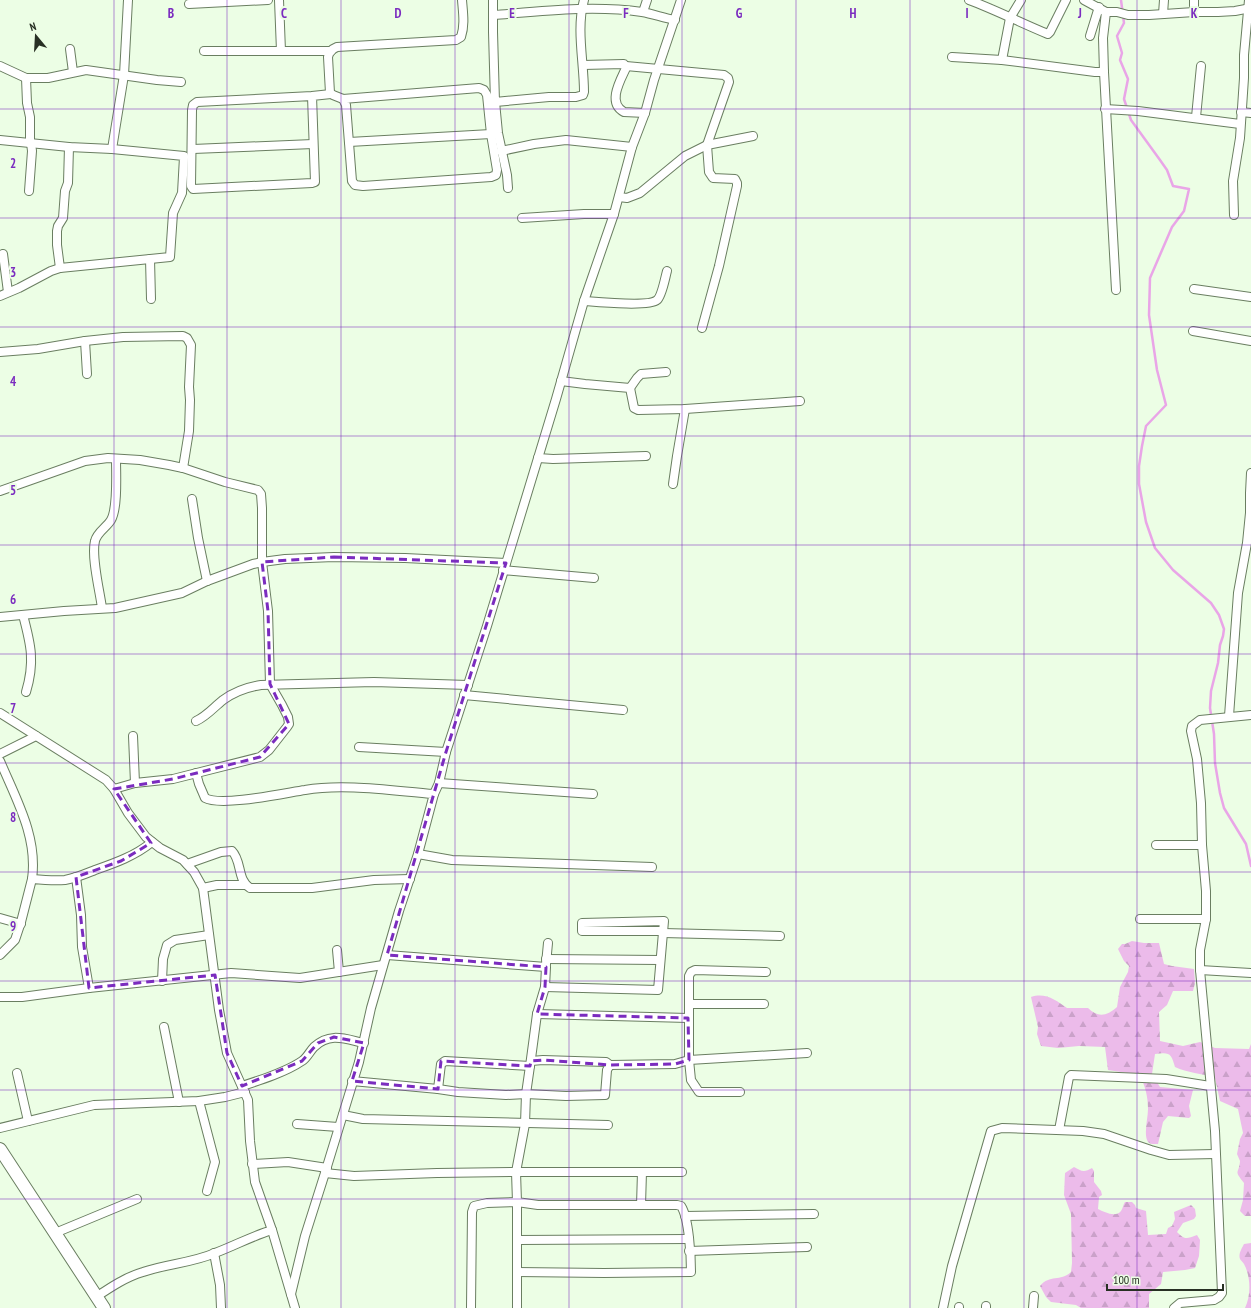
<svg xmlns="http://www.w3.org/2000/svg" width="1251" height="1308" viewBox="0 0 1251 1308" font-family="'PT Sans Narrow',sans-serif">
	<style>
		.forest { fill: url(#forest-firs) }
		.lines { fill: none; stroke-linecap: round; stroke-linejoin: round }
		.stream { stroke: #e9a5e7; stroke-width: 2.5 }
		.street-casing { stroke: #6a7e61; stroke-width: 10 }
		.secondary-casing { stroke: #6a7e61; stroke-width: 14 }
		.street { stroke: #fff; stroke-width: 8 }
		.secondary { stroke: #fff; stroke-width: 12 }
		.marked { fill: none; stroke: #7b2cbf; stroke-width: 3; stroke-dasharray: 8 5; stroke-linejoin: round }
		.grid { fill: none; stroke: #7b2cbf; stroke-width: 1; stroke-opacity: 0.55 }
		.grid-label { font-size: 13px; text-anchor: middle; font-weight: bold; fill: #7b2cbf; stroke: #ecfee5; stroke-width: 4; stroke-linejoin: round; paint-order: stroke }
	</style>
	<defs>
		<pattern id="forest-firs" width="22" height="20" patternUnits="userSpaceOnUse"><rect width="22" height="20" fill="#ecbbea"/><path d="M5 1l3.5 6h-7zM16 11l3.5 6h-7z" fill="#caa1c9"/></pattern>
	</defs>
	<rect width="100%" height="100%" fill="#ecfee5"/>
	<g class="forest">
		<path d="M1132,941L1144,943H1159L1164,964L1172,966L1194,969L1195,983L1193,991H1173L1167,1005L1159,1012L1160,1041L1183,1046L1200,1042L1215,1048L1249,1049L1251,1044V1216H1245L1240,1211L1243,1200L1244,1183C1233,1169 1239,1175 1240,1161L1237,1154L1240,1139L1243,1133L1238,1109L1220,1101L1215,1078C1202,1073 1187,1073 1175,1067C1171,1053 1170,1052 1155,1054L1152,1074L1160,1087L1193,1090L1189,1106L1191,1116L1189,1118L1168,1116L1163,1122L1158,1144C1154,1144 1149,1145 1147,1140C1144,1131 1148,1118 1148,1109C1148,1096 1145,1086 1140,1075L1108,1070L1105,1047L1079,1046L1058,1048L1041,1046L1037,1034L1038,1027L1031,997C1045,992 1056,1000 1067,1008H1088C1098,1018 1107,1016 1117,1007L1120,987L1128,972L1129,966L1124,961L1118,949L1122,944H1125Z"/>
		<path d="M1074,1167C1081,1171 1084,1173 1092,1168L1094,1171V1182L1101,1191L1102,1195L1099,1197L1098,1209C1104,1212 1116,1218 1121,1211C1123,1208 1123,1205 1125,1202H1132L1135,1205L1136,1208L1146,1211L1148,1235L1166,1234L1168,1228L1172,1226L1175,1219L1174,1212L1191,1205L1195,1209L1196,1216L1194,1219L1183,1223L1177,1232C1185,1240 1186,1239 1197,1235L1200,1240L1199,1256L1195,1268L1185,1270L1163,1272L1161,1284L1149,1294V1308H1081L1076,1305L1051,1302L1046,1297L1040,1286C1050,1274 1060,1282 1071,1272L1072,1263L1071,1214L1064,1195L1065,1173Z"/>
		<path d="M1251,1243V1308H1245C1251,1296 1251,1277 1244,1264C1243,1262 1241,1261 1240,1259C1238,1254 1242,1248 1244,1244Z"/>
	</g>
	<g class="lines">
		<polyline class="stream" points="1121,0 1124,23 1117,36 1122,53 1120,60 1128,79 1124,99 1131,120 1160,160 1167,170 1173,186 1189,189 1184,211 1172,227 1150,278 1149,315 1157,370 1166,405 1146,426 1142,446 1139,466 1139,484 1146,522 1155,548 1173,570 1211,603 1219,615 1224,629 1223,636 1220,645 1218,663 1211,691 1210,708 1214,734 1215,763 1220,793 1224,808 1246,844 1251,866"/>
		<g class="street-casing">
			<g id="street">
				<polyline points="279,0 281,51"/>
				<path d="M493,0V32L495,102L549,97H576L583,95L584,92C584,62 576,29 584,0"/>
				<path d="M969,0C996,10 1021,23 1048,34L1050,32L1066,0"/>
				<polyline points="1084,0 1106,12 1117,12 1128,15 1149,15 1194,12 1218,12 1235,11 1251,8"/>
				<polyline points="189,4 268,0"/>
				<polyline points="643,12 647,0"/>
				<polyline points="1106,12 1103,38 1104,72 1116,290"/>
				<polyline points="1194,12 1194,0"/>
				<polyline points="1163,14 1164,0"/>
				<path d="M494,15C543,11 593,5 642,12C653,14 664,18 675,20"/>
				<polyline points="1090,36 1099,7"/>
				<polyline points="70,49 73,72"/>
				<polyline points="204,51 331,51"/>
				<polyline points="952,57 1002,60 1095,72 1104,72"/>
				<polyline points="1002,60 1010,18 1021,0"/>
				<path d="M583,65L624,64L626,68C620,81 607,103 624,112L645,113"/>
				<polyline points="0,66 26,78 48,78 86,70 157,80 181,82"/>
				<polyline points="626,66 724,75 728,78 729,82 707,145 709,172 713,178 735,179 737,183 737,186 719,266 702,328"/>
				<polyline points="26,78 27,103 30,117 30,143"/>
				<polyline points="312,96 197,102 193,105 192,110 191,186 193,189 312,183 315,182 312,96 331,94"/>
				<path d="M343,99L479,88L484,90L487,95L491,134L497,170L496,175L491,177L363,186L355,185L352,181L346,105L343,99L333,95L330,93L328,57C329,52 332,49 337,47L456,40L461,37C465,25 463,13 462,0"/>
				<polyline points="495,102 498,133 507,175 508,188"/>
				<polyline points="1105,109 1138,111 1240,124"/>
				<polyline points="1241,112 1251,113"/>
				<polyline points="1196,117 1201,66"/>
				<polyline points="0,140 69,147 112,149 184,156 184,157 182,193 173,213 170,257 60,268 51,271 19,288 0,296"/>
				<polyline points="349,142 491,134"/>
				<polyline points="112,149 124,75 128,0"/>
				<polyline points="193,149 313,144"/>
				<polyline points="501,151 534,144 566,140 632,147"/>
				<polyline points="29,191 32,151 31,143"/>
				<polyline points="619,197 627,198 640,193 685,156 707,145 753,136"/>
				<polyline points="1234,215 1233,181 1240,138 1244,78 1244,55 1249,0"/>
				<polyline points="522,218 584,214 614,214"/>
				<polyline points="3,254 8,292"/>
				<polyline points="150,259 151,299"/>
				<polyline points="60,268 57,245 57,231 58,226 63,218 65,191 68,183 69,147"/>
				<polyline points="1194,289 1251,297"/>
				<path d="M584,301C597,302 649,307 657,300C662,296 665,278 667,271"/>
				<polyline points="1193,331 1251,341"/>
				<polyline points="85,341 87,374"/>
				<polyline points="0,352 38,349 85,341 123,337 183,336 187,338 191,345 189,387 190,400 189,431 183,468"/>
				<polyline points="561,381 585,384 630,388 634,408 638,410 685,409 800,401"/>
				<polyline points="630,388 637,378 641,374 666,372"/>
				<polyline points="538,458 553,459 646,456"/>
				<polyline points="673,484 677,456 685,409"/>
				<polyline points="0,491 85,461 108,458 140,460 169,465 183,468 225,482 258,490 261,494 262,508 262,562 268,611 270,684 282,705 288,717 289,724 287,727 269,750 260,757 173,779 135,783 114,789"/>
				<polyline points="192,499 198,538 207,581"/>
				<polyline points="503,570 594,578"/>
				<path d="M102,608C100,592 91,557 95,541C97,532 107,527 111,520C118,508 116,473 116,459"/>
				<path d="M23,615C31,645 35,662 26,692"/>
				<polyline points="0,617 64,611 115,608 182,593 207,581 253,564 262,562 285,559 334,557 405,558 506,563"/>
				<polyline points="464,695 623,710"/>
				<polyline points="0,713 106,780 114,789 128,813 146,837 160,848 183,860 194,872 203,888 219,1010 227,1053 248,1100 250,1141 255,1182 272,1230 295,1308"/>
				<polyline points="1229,716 1238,593 1247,543 1250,513 1250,493 1251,473"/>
				<path d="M196,721C207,716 214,707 223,700C234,692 247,687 261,685L374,682L468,685"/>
				<polyline points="133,736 135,783"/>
				<polyline points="359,747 446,752"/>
				<polyline points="0,754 36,736"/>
				<path d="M0,761C16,799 38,837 32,879"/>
				<path d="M196,773L199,784L205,798C221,807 285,793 305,790C344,783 394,791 434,794L418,854L399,911L371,1008L359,1062L325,1173L305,1236L291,1294"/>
				<polyline points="439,783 593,794"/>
				<polyline points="434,794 439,783 446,752 487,626 556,399 584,301 614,214 632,147 645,113 654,80 681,0"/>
				<polyline points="1156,845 1202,845"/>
				<polyline points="418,854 452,860 652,867"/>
				<path d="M187,864L221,852L232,851C242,861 237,880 250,888H312L374,880L410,879"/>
				<polyline points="76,877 81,915 82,947 89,988"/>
				<polyline points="203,888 217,885 246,885"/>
				<polyline points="0,918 21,924"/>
				<polyline points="1140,919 1206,919"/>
				<polyline points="663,933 780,936"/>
				<polyline points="337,950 339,972"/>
				<path d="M0,955L15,940L21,922L32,879C43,880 54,881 65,880C76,878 85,874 95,870C115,863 135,856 152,842"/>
				<polyline points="387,955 546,967 545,987 537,1014 530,1066 526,1094 525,1124 516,1172 682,1172"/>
				<polyline points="546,959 660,960"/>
				<polyline points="546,964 548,943"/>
				<polyline points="1200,970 1251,973"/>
				<polyline points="162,981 163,959 167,945 175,940 209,935"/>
				<polyline points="545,987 658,990 664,921 582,923 582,931 663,931"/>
				<polyline points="0,997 22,997 89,988 231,973 300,978 383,965"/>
				<polyline points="689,1004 764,1004"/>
				<polyline points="537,1014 688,1018"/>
				<polyline points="164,1027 179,1102"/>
				<polyline points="610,1065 675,1064 689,1060 807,1053"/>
				<polyline points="17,1073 28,1121"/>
				<polyline points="352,1081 438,1089 458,1092 506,1095 526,1094 566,1096 605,1095 607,1070 610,1065 606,1062 543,1060 531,1061"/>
				<path d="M242,1086C261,1080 286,1072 302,1061C307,1058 310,1051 314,1047C330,1032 345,1039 364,1043"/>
				<polyline points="438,1089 441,1064 445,1061 530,1066"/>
				<polyline points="740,1092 699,1092 691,1080 689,1060 689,976 691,972 695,970 766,972"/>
				<polyline points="199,1101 215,1162 207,1191"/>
				<polyline points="343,1115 363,1119 608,1125"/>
				<polyline points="297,1124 338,1127"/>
				<polyline points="0,1128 94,1105 199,1101 225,1097 245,1092"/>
				<polyline points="1059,1130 1069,1077 1071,1075 1166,1079 1210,1086"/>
				<polyline points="252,1164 288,1162 327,1168"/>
				<path d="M325,1173L354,1176L437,1173L516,1172L517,1202L538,1205H677L681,1206C689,1218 691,1256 691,1272L604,1273L517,1272"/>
				<polyline points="641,1205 642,1172"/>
				<polyline points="685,1216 814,1214"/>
				<polyline points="55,1233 137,1199"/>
				<polyline points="518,1240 689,1239"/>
				<polyline points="689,1251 807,1247"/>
				<polyline points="214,1253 220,1285 221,1308"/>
				<path d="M96,1297C111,1287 126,1277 143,1272C166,1264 192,1263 215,1253C234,1246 252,1236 272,1230"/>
				<polyline points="959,1307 959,1308"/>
				<polyline points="471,1308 472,1212 474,1206 487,1203 517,1202 517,1308"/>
				<polyline points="943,1308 952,1266 991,1131 1002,1128 1083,1131 1104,1134 1151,1150 1169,1155 1215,1154"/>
				<polyline points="986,1308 986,1306"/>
				<polyline points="1033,1308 1034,1296"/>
				<polyline points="1174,1308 1180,1303 1214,1300 1219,1297 1222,1293 1215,1131 1200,970 1200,950 1206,919 1206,891 1202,845 1201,803 1197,759 1191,731 1192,726 1200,720 1251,715"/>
			</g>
		</g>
		<g class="secondary-casing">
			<polyline id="secondary" points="0,1149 104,1308"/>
		</g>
		<use href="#street" class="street"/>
		<use href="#secondary" class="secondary"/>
	</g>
	<path class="marked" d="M334,557L506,563L446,752L387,955L546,967L545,987L537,1014L688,1018L689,1060L675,1064L610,1065L543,1060L531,1061L530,1066L441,1061L438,1089L352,1081L364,1043L334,1037L318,1043L302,1061L242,1086L227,1053L215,975L89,988L76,877L121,861L151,843L114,789L173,779L260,757L289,724L270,684L268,611L262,562Z"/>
	<path class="grid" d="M114,0V1308M227,0V1308M341,0V1308M455,0V1308M569,0V1308M682,0V1308M796,0V1308M910,0V1308M1024,0V1308M1137,0V1308M0,109H1251M0,218H1251M0,327H1251M0,436H1251M0,545H1251M0,654H1251M0,763H1251M0,872H1251M0,981H1251M0,1090H1251M0,1199H1251"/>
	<g class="grid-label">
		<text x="171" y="18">B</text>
		<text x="284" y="18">C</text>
		<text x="398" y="18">D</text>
		<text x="512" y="18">E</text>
		<text x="626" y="18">F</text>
		<text x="739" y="18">G</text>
		<text x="853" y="18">H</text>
		<text x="967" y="18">I</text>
		<text x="1080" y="18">J</text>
		<text x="1194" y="18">K</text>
		<text x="13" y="168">2</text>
		<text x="13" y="277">3</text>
		<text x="13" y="386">4</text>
		<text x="13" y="495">5</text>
		<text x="13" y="604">6</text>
		<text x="13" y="713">7</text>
		<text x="13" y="822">8</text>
		<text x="13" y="931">9</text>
	</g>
	<g transform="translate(36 36) rotate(342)" stroke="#ecfee5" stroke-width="3" paint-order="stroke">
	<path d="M0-3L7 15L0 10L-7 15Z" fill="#283024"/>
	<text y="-6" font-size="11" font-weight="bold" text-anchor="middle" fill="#283024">N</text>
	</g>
	<path d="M1107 1284v6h116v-6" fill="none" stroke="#283024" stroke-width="2"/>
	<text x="1113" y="1284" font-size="12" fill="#283024" stroke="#ecfee5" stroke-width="3" paint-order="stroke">100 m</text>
</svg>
